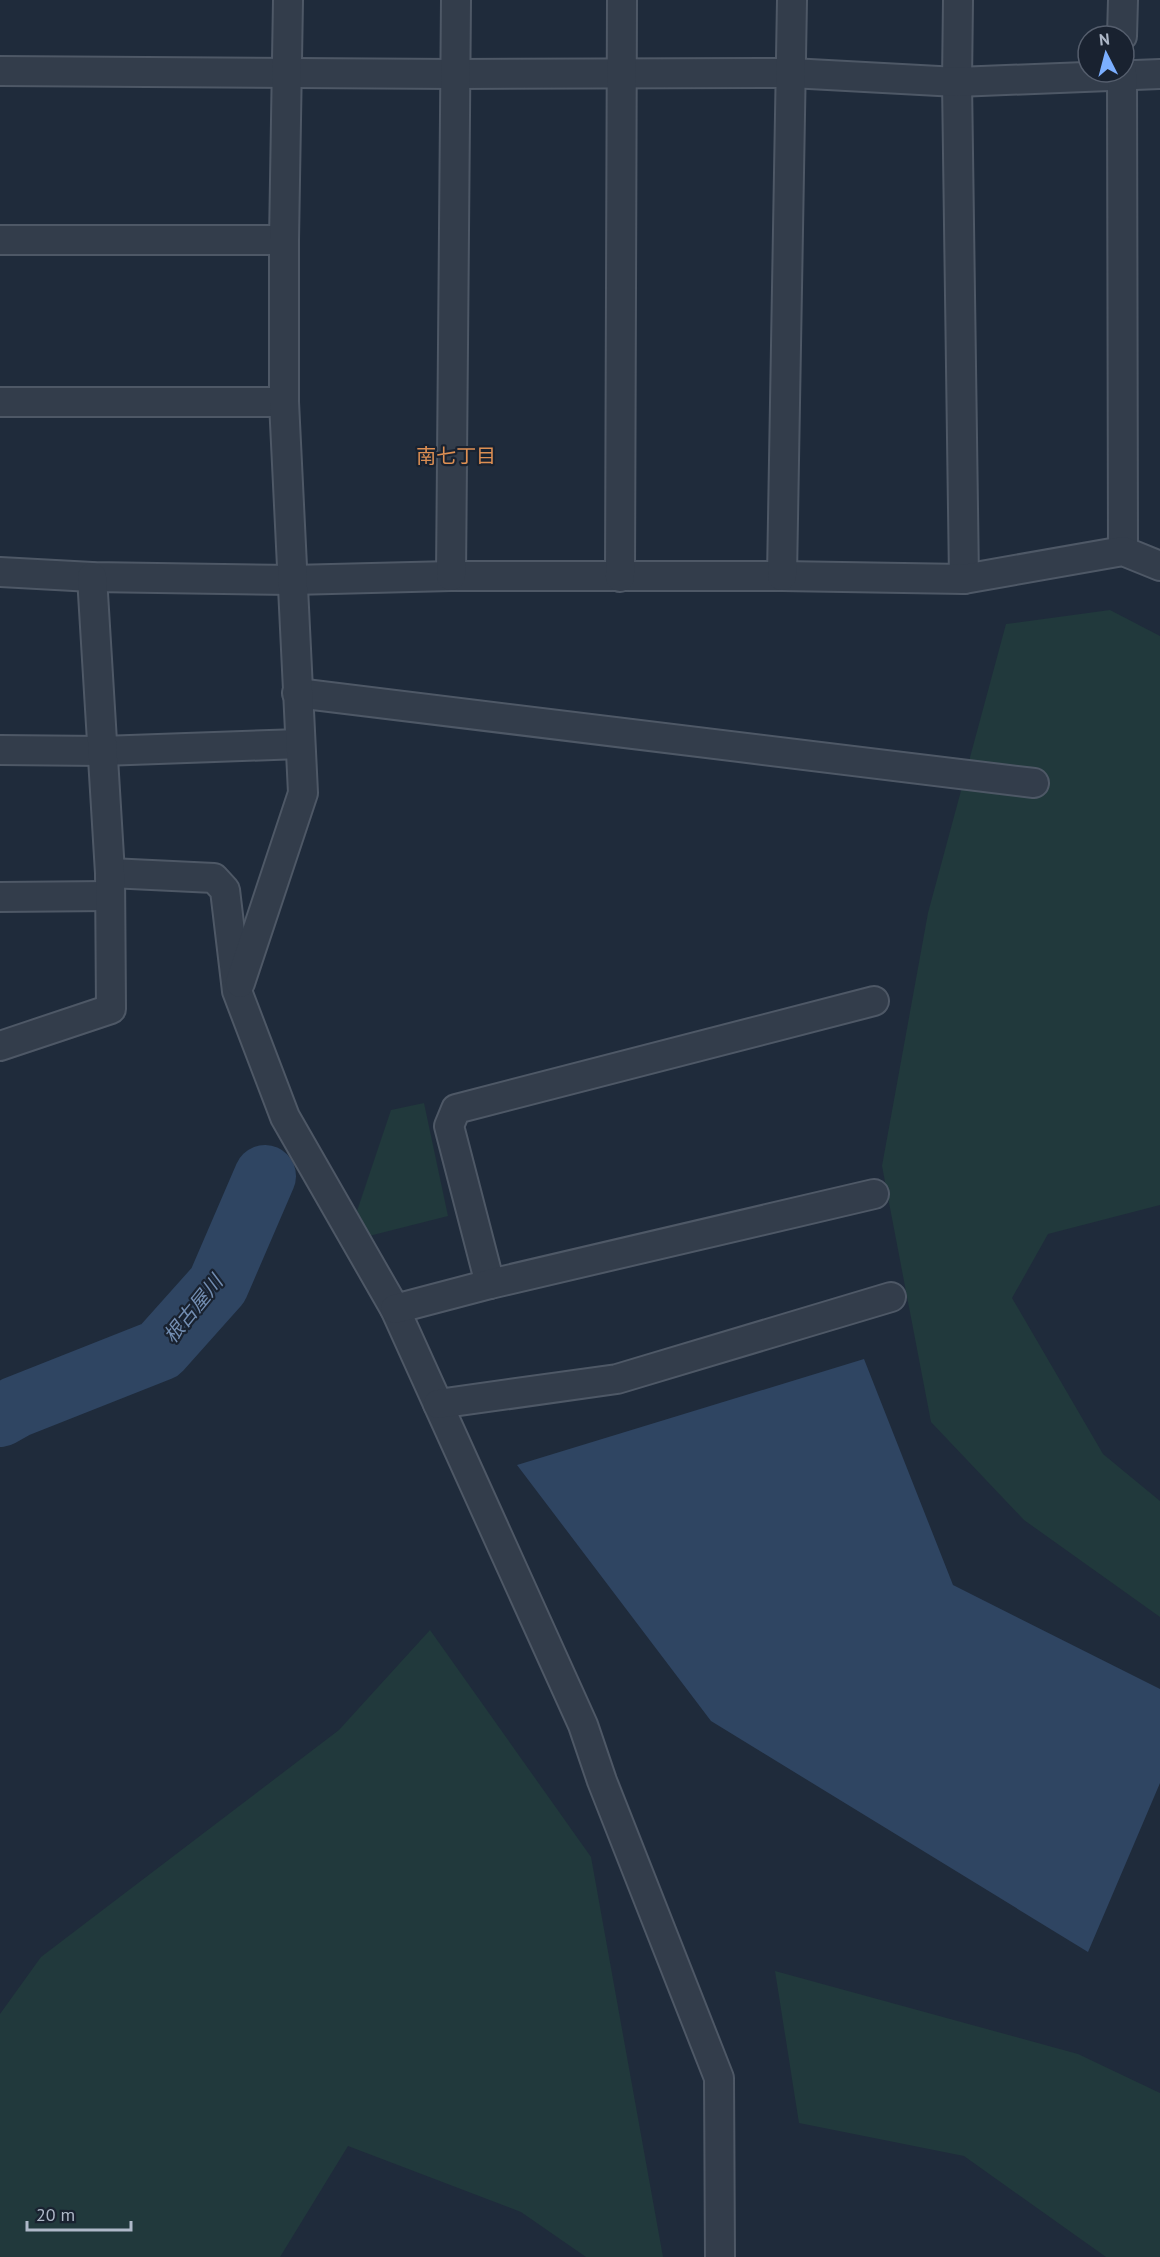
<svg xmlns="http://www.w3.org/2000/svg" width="1160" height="2257" viewBox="0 0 1160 2257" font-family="'PT Sans','Noto Sans JP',sans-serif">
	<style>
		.green { fill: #21393c }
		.water { fill: #2f4562 }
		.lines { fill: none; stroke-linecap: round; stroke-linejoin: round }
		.river { stroke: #2f4562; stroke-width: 62 }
		.minor-casing { stroke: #4e5866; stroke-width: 32 }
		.minor { stroke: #333d4b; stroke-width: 28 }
		.labels { text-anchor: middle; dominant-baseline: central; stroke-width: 4.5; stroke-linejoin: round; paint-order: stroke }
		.neighbourhood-label { font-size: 20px; fill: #dd8f53; stroke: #192230 }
		.water-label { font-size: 20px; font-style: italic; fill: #738eb2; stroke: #192230 }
	</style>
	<rect width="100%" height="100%" fill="#1f2b3b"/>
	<g class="green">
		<polygon points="1110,610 1160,636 1160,1205 1048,1234 1012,1298 1103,1454 1160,1501 1160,1617 1024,1520 931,1422 882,1166 928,913 1006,624"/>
		<polygon points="424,1103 448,1216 369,1236 357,1211 391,1110"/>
		<polygon points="430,1630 591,1857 663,2257 586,2257 521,2212 348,2146 280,2257 0,2257 0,2014 41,1957 339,1730"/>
		<polygon points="775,1971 1078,2054 1160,2093 1160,2257 1106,2257 964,2156 799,2123"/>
	</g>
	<polygon class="water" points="864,1359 953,1585 1160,1689 1160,1783 1088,1952 711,1721 517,1465"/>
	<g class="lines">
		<polyline class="river" points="0,1416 16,1407 160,1350 218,1285 265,1176"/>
		<g class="minor-casing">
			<g id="minor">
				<polyline points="958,0 957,82 964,579"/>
				<polyline points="1122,36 1123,0"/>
				<polyline points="0,71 455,74 791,73 957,82 1160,74"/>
				<polyline points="1122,72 1123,551"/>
				<polyline points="0,240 284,240"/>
				<polyline points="0,402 284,402"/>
				<polyline points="0,572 92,577 292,580 451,576 782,576 964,579 1123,551 1160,566"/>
				<polyline points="451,576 456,0"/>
				<polyline points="782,576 792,0"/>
				<polyline points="620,577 622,0"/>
				<polyline points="297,693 1034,783"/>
				<polyline points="0,750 102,751 300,744"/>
				<polyline points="110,873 214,878 225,890 237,991 285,1117 395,1309 583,1725 602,1781 719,2078 720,2257"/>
				<polyline points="0,897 109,896"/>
				<polyline points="240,983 303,793 284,402 284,240 288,0"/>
				<polyline points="0,1046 111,1009 110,873 92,577"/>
				<polyline points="490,1284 449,1126 456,1109 874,1001"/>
				<polyline points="395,1309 490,1284 874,1194"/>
				<polyline points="438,1404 617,1379 891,1297"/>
			</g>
		</g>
		<use href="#minor" class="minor"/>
	</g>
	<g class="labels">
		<g class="neighbourhood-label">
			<text x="456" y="456">南七丁目</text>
		</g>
		<g class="water-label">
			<text transform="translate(193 1309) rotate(-51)">根古屋川</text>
		</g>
	</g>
	<g transform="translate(1106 54) rotate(354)"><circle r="28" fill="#192230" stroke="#555e6d" stroke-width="1.5"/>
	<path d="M0-4.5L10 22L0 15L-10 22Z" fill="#7bafff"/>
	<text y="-9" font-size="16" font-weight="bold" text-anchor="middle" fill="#aeb8c8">N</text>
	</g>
	<path d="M27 2221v9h104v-9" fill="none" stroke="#aeb8c8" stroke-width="3"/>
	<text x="36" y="2221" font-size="18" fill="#aeb8c8" stroke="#192230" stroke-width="4.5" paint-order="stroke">20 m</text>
</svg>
